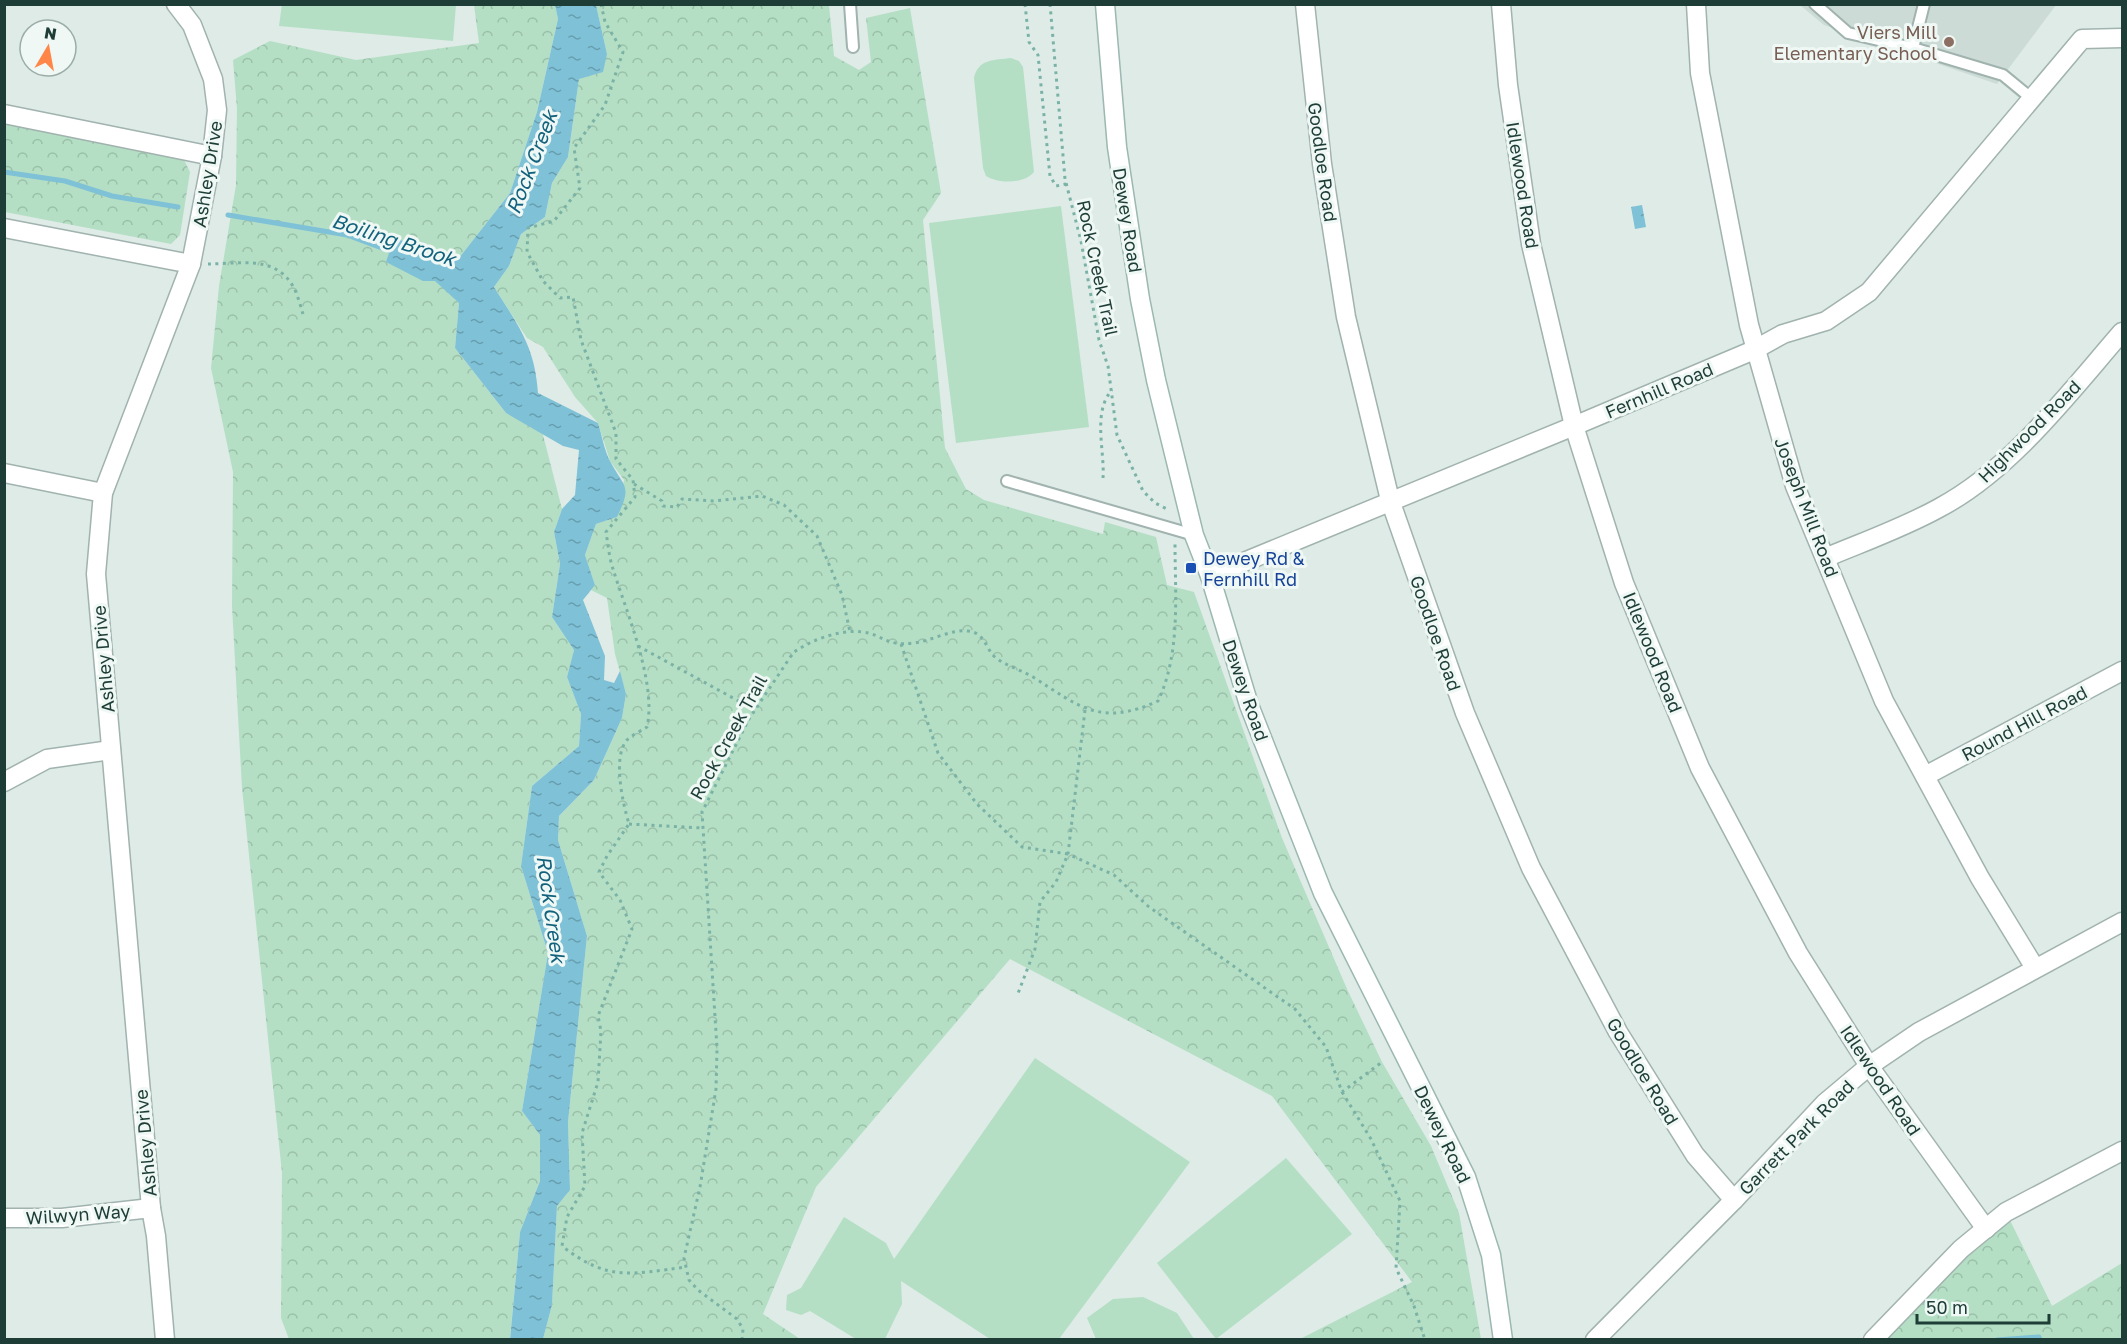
<svg xmlns="http://www.w3.org/2000/svg" width="2127" height="1344" viewBox="0 0 2127 1344" font-family="'Golos Text',sans-serif">
	<style>
		.built { fill: #ccdbd6 }
		.forest { fill: url(#forest-crowns) }
		.garden { fill: #b4dfc4 }
		.water { fill: url(#water-ripples) }
		.lines { fill: none; stroke-linecap: round; stroke-linejoin: round }
		.stream { stroke: #7fc1d7; stroke-width: 5 }
		.lane-casing { stroke: #a1b3af; stroke-width: 14 }
		.street-casing { stroke: #a1b3af; stroke-width: 21 }
		.secondary-casing { stroke: #9cb8b1; stroke-width: 21 }
		.path { stroke: #7bb2a6; stroke-width: 3; stroke-dasharray: 3 4.5; stroke-linecap: butt }
		.lane { stroke: #fff; stroke-width: 10 }
		.street { stroke: #fff; stroke-width: 18 }
		.secondary { stroke: #fff; stroke-width: 18 }
		.education-dot { fill: #8d6e63; stroke: #eff8f4; stroke-width: 2 }
		.transit-dot { fill: #1a4fb4; stroke: #eff8f4; stroke-width: 2 }
		.labels { text-anchor: middle; dominant-baseline: central; stroke-width: 6; stroke-linejoin: round; paint-order: stroke }
		.education-label { font-size: 18px; fill: #785e54; stroke: #eff8f4; text-anchor: end }
		.street-label { font-size: 18px; fill: #1e3d37; stroke: #eff8f4 }
		.transit-label { font-size: 18px; fill: #164399; stroke: #eff8f4; text-anchor: start }
		.water-label { font-size: 20px; font-style: italic; fill: #12627e; stroke: #eff8f4 }
	</style>
	<defs>
		<pattern id="forest-crowns" width="20" height="18" patternUnits="userSpaceOnUse" patternTransform="scale(1.5)"><rect width="20" height="18" fill="#b4dfc4"/><path d="M2 6a3 3 0 1 1 6 0M12 15a3 3 0 1 1 6 0" fill="none" stroke="#9ac0a9"/></pattern>
		<pattern id="water-ripples" width="26" height="14" patternUnits="userSpaceOnUse" patternTransform="scale(1.5)"><rect width="26" height="14" fill="#7fc1d7"/><path d="M2 4q2-2 4 0t4 0M15 11q2-2 4 0t4 0" fill="none" stroke="#679eaf"/></pattern>
	</defs>
	<rect width="100%" height="100%" fill="#deebe7"/>
	<polygon class="built" points="1800,5 2056,5 1997,84 1824,25"/>
	<g class="forest">
		<polygon points="474,5 555,5 558,19 537,112 510,193 459,258 394,238 459,303 455,348 506,413 542,431 562,509 554,532 560,564 552,617 574,650 567,677 581,714 579,746 532,786 521,866 548,953 522,1111 540,1135 540,1181 520,1232 510,1339 289,1339 281,1318 282,1173 242,788 232,606 233,472 211,368 219,286 236,185 237,109 233,60 270,41 356,60 479,43"/>
		<polygon points="596,5 829,5 834,56 859,70 871,62 866,18 910,8 941,193 923,220 945,448 966,489 984,500 1103,534 1105,522 1156,537 1167,585 1194,592 1282,838 1347,989 1382,1062 1431,1146 1459,1213 1481,1339 1300,1339 1412,1282 1272,1096 1010,959 816,1187 763,1314 800,1339 543,1339 552,1305 557,1206 570,1190 568,1122 587,936 558,840 559,816 594,780 622,718 626,694 615,654 607,598 589,589 595,585 585,555 596,524 617,517 624,480 610,461 598,423 575,397 543,347 527,338 494,287 509,266 521,234 545,217 552,183 568,157 579,79 607,54"/>
		<polygon points="4,123 184,160 190,172 180,235 171,244 5,212"/>
		<polygon points="2006,1212 2052,1306 2122,1263 2122,1339 1873,1340"/>
	</g>
	<g class="garden">
		<polygon points="282,4 456,5 453,41 279,26"/>
		<path d="M1011,58L1019,61L1023,67L1034,172C1024,184 999,184 986,176L983,168L974,78C978,59 994,60 1011,58Z"/>
		<polygon points="1061,206 1089,427 956,443 929,223"/>
		<polygon points="1035,1058 1190,1162 1059,1339 990,1339 901,1281 902,1304 885,1339 856,1339 810,1311 801,1315 786,1310 787,1295 801,1288 844,1217 886,1243 894,1259"/>
		<polygon points="1286,1158 1352,1234 1216,1339 1157,1263"/>
		<polygon points="1143,1297 1177,1313 1194,1339 1096,1339 1087,1318 1113,1299"/>
	</g>
	<g class="water">
		<path d="M555,5H596L607,54L603,72L579,79L568,157L552,183L545,217L521,234L509,266L494,287C518,325 535,346 538,393L598,423C602,435 604,450 610,461C624,488 633,484 617,517L596,524L585,555L595,585L583,600L605,656L604,680L614,683L620,671L626,694L622,718L594,780L559,816L558,840L587,936L568,1122L570,1190L557,1206L552,1305L543,1339L510,1340L520,1232L540,1181V1135L522,1111L548,953L521,866L532,786L579,746L581,714L567,677L574,650L552,617L560,564L554,532L562,509L575,495L579,450L563,446L506,413L455,348L459,303L435,281H423L386,262L394,238L459,258L510,193L537,112L558,19Z"/>
		<polygon points="1642,205 1646,227 1635,229 1631,207"/>
	</g>
	<g class="lines">
		<g class="stream">
			<polyline points="4,172 65,181 112,196 178,207"/>
			<polyline points="228,215 347,235 395,253"/>
			<polyline points="1997,1340 2039,1337 2040,1340"/>
		</g>
		<g class="lane-casing">
			<g id="lane">
				<polyline points="850,4 853,47"/>
				<polyline points="1815,4 1848,33 1913,48 2003,75 2031,98"/>
				<polyline points="1913,48 1924,4"/>
				<polyline points="1007,481 1194,535"/>
			</g>
		</g>
		<g class="street-casing">
			<g id="street">
				<polyline points="1305,4 1322,164 1346,317 1390,500 1465,713 1531,868 1618,1032 1695,1155 1734,1200"/>
				<polyline points="1501,4 1508,85 1531,244 1574,426 1624,583 1700,768 1798,953 1869,1066 1986,1229"/>
				<polyline points="1696,4 1700,73 1749,325 1795,486 1884,701 1980,878 2035,968"/>
				<polyline points="4,114 212,156"/>
				<polyline points="4,228 191,264"/>
				<polyline points="4,473 103,493"/>
				<path d="M1825,558C1863,542 1903,528 1939,508C2011,470 2069,393 2122,332"/>
				<polyline points="1210,576 1574,426 1754,350 1783,334 1826,321 1869,292 2082,39 2122,38"/>
				<polyline points="1925,776 2122,671"/>
				<polyline points="4,782 47,759 111,750"/>
				<polyline points="4,1218 62,1218 151,1208"/>
				<polyline points="165,1340 156,1236 151,1208 96,574 103,493 191,264 212,156 217,110 213,79 192,25 176,4"/>
				<polyline points="1595,1340 1734,1200 1825,1103 1869,1066 1919,1032 2122,922"/>
				<polyline points="1873,1340 1961,1249 2006,1212 2122,1151"/>
			</g>
		</g>
		<g class="secondary-casing">
			<polyline id="secondary" points="1105,4 1117,147 1140,299 1156,380 1194,535 1210,576 1249,705 1323,893 1466,1177 1491,1255 1503,1340"/>
		</g>
		<g class="path">
			<path d="M601,4L605,22L623,52L605,105L574,148L580,188L554,221L528,228L527,252L543,281L560,298L573,297L581,340L616,433V459L633,480L635,497L606,532C608,544 609,557 613,569C626,611 657,683 647,727C641,731 632,735 627,740C612,757 623,804 629,824L607,856L599,872L620,900L632,929L598,1016L601,1031L598,1082L582,1133L585,1186L567,1217L562,1246C608,1282 632,1274 686,1267"/>
			<polyline points="1025,4 1029,42 1038,55 1050,176 1056,186 1066,184"/>
			<polyline points="1050,4 1065,179 1081,241 1099,340 1108,366 1117,435 1143,491 1155,503 1169,510"/>
			<path d="M208,264C237,264 272,255 291,283C297,292 300,304 303,314"/>
			<path d="M1103,478C1105,451 1092,412 1112,390"/>
			<polyline points="634,484 662,501 663,506 677,507 682,499 714,501 762,496 784,505 817,536 842,595 850,632"/>
			<polyline points="901,644 938,753 977,804 1022,847 1068,854 1056,882 1040,902 1035,949 1017,996"/>
			<polyline points="638,646 755,710"/>
			<polyline points="1085,710 1068,854 1114,875 1149,907 1295,1009 1326,1047 1342,1092 1382,1062"/>
			<polyline points="629,824 702,828"/>
			<polyline points="1342,1092 1371,1139 1400,1201 1396,1268 1414,1306 1425,1340"/>
			<path d="M742,1340L743,1329L737,1319L698,1290L689,1280L684,1258L700,1187L716,1089L717,1048L702,812L749,719L793,653C810,640 841,629 862,632C883,634 885,647 914,643C931,641 951,629 968,631C986,633 985,649 996,658C1007,666 1021,670 1033,677C1080,707 1101,727 1158,701C1181,653 1175,594 1175,543"/>
		</g>
		<use href="#lane" class="lane"/>
		<use href="#street" class="street"/>
		<use href="#secondary" class="secondary"/>
	</g>
	<circle class="education-dot" cx="1949" cy="42" r="6"/>
	<rect class="transit-dot" x="1185" y="562" width="12" height="12" rx="3"/>
	<g class="labels">
		<g class="education-label">
			<text x="1937" y="32">Viers Mill<tspan x="1937" dy="21">Elementary School</tspan></text>
		</g>
		<g class="street-label">
			<text transform="translate(1323 162) rotate(82)">Goodloe Road</text>
			<text transform="translate(207 174) rotate(-81)">Ashley Drive</text>
			<text transform="translate(1523 185) rotate(81)">Idlewood Road</text>
			<text transform="translate(1128 220) rotate(81)">Dewey Road</text>
			<text transform="translate(1098 268) rotate(78)">Rock Creek Trail</text>
			<text transform="translate(1659 390) rotate(-23)">Fernhill Road</text>
			<text transform="translate(2029 431) rotate(-45)">Highwood Road</text>
			<text transform="translate(1807 507) rotate(69)">Joseph Mill Road</text>
			<text transform="translate(1436 633) rotate(71)">Goodloe Road</text>
			<text transform="translate(1653 652) rotate(68)">Idlewood Road</text>
			<text transform="translate(103 659) rotate(-95)">Ashley Drive</text>
			<text transform="translate(1246 690) rotate(71)">Dewey Road</text>
			<text transform="translate(2024 723) rotate(-28)">Round Hill Road</text>
			<text transform="translate(728 737) rotate(-61)">Rock Creek Trail</text>
			<text transform="translate(1643 1071) rotate(59)">Goodloe Road</text>
			<text transform="translate(1881 1080) rotate(56)">Idlewood Road</text>
			<text transform="translate(1443 1134) rotate(64)">Dewey Road</text>
			<text transform="translate(1796 1137) rotate(-45)">Garrett Park Road</text>
			<text transform="translate(145 1143) rotate(-95)">Ashley Drive</text>
			<text transform="translate(78 1214) rotate(-4)">Wilwyn Way</text>
		</g>
		<g class="transit-label">
			<text x="1203" y="558">Dewey Rd &amp;<tspan x="1203" dy="21">Fernhill Rd</tspan></text>
		</g>
		<g class="water-label">
			<text transform="translate(531 162) rotate(-69)">Rock Creek</text>
			<text transform="translate(394 239) rotate(18)">Boiling Brook</text>
			<text transform="translate(552 909) rotate(82)">Rock Creek</text>
		</g>
	</g>
	<rect width="2127" height="1344" fill="none" stroke="#1e3d37" stroke-width="12"/>
	<g transform="translate(48 48) rotate(10)"><circle r="28" fill="#eff8f4" stroke="#9bada8" stroke-width="1.5"/>
	<path d="M0-4.5L10 22L0 15L-10 22Z" fill="#ff8648"/>
	<text y="-9" font-size="16" font-weight="bold" text-anchor="middle" fill="#1e3d37">N</text>
	</g>
	<path d="M1917 1314v9h132v-9" fill="none" stroke="#1e3d37" stroke-width="3"/>
	<text x="1926" y="1314" font-size="18" fill="#1e3d37" stroke="#eff8f4" stroke-width="4.5" paint-order="stroke">50 m</text>
</svg>
